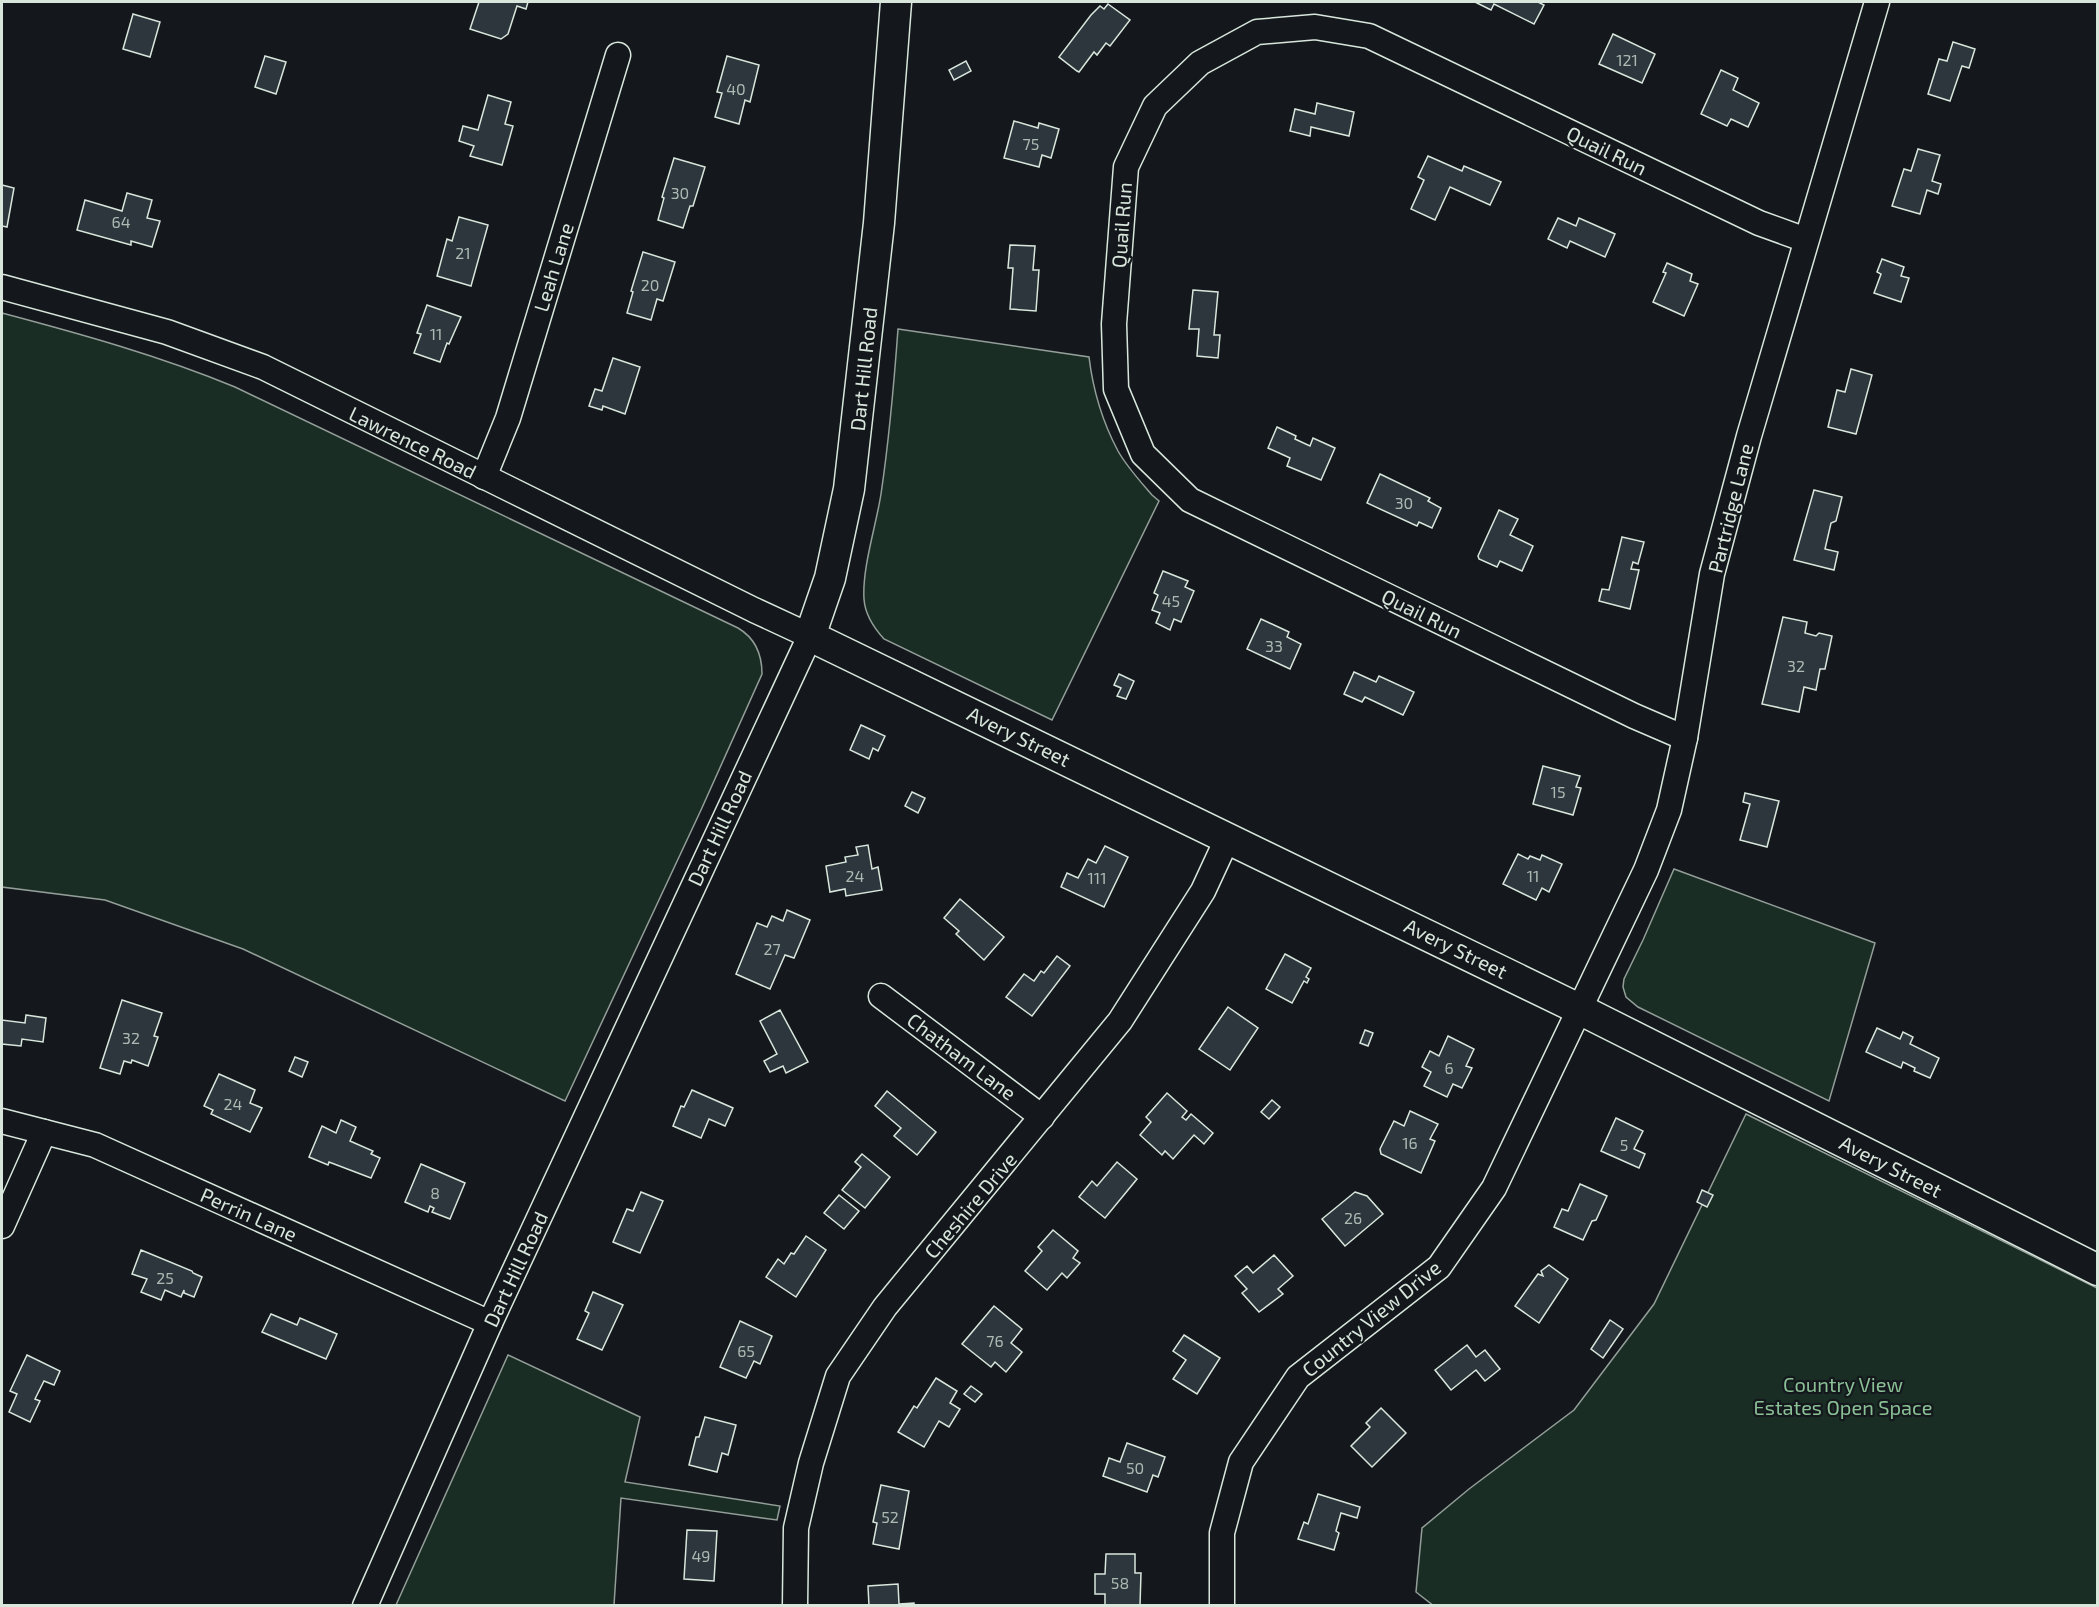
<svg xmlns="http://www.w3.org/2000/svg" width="2099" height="1607" viewBox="0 0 2099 1607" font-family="'Exo 2',sans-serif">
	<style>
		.green { fill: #1a2d24; stroke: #939e99; stroke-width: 1.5 }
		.building { fill: #2c363c; stroke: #d8e6dc; stroke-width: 1.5 }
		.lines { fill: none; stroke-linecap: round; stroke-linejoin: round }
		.minor-casing { stroke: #d8e6dc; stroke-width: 27 }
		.major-casing { stroke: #d8e6dc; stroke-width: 33 }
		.minor { stroke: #14181c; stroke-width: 24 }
		.major { stroke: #14181c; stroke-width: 30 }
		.labels { text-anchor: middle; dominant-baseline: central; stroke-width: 4.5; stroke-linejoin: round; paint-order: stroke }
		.number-label { font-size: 16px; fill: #adbab4 }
		.street-label { font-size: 20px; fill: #d8e6dc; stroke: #14181c }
		.park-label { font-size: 20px; fill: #8ac095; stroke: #14181c }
	</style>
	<rect width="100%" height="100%" fill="#14181c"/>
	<g class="green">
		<path d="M2,313C81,334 160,356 235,387L738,628C755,638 762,654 762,674L701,810L565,1101L243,949L105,900L2,887Z"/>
		<path d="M898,329L1089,357C1093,390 1102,421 1118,451C1127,467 1140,481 1152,495L1159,501L1052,720L884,639C874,628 865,615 864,599C862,568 876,526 881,494C889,440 894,384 898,329Z"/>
		<polygon points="1674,869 1875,943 1829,1101 1638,1007 1626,997 1623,987 1624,979 1643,940"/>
		<polygon points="1746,1114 2097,1288 2097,1605 1434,1606 1416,1592 1422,1528 1469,1489 1574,1410 1654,1304"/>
		<polygon points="508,1355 640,1417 625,1482 780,1506 777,1520 621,1498 614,1605 396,1605"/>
	</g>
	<g class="building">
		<polygon points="479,2 528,2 526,9 517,6 508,34 501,39 470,29"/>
		<polygon points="1475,2 1538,2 1544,5 1534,24 1494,4 1491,10"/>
		<polygon points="1108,4 1130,20 1110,46 1106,43 1097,55 1094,52 1079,72 1077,71 1059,57 1091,15 1100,6 1104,9"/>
		<polygon points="133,14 160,22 150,57 123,49"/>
		<polygon points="1613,34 1655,54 1642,83 1599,64"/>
		<polygon points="1953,42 1975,49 1969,68 1962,66 1950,101 1928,94 1939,59 1947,61"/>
		<polygon points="265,56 286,62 276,94 255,87"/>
		<polygon points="727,56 759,65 750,102 745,100 739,124 715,117 722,93 717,92"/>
		<polygon points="966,61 971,71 954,80 949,70"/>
		<polygon points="1721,70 1738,78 1733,90 1759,103 1748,127 1731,119 1727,126 1701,114"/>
		<polygon points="488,95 511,102 505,124 513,126 502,165 470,156 474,146 459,141 463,126 478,130"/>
		<polygon points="1317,103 1354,112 1349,136 1311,127 1310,136 1290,131 1295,109 1315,114"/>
		<polygon points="1014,121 1038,128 1039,123 1059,129 1051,158 1042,155 1039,167 1004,158"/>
		<polygon points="1918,149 1940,155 1932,181 1941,184 1938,194 1927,190 1920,214 1892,206 1904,169 1911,171"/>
		<polygon points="1428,156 1462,171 1464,166 1501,182 1490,205 1450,187 1435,220 1411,209 1424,180 1418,177"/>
		<polygon points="674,158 705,167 693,206 690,206 683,228 658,220 664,198 662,197"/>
		<polygon points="2,185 14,188 7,227 2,226"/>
		<polygon points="127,193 152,200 147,218 160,221 152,247 131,241 131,245 77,230 85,200 122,211"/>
		<polygon points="459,217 488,225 471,286 437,276 447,239 452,241"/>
		<polygon points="1558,218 1576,226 1579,218 1615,234 1605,257 1570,241 1567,248 1548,239"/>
		<polygon points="1010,245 1035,246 1033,270 1039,270 1036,311 1010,309 1013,268 1008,268"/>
		<polygon points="643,252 675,262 663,301 657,299 651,320 627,313 633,292 631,291"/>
		<polygon points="1882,259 1904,267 1901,276 1909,278 1901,302 1874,293 1881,274 1877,272"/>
		<polygon points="1667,263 1692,274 1690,281 1698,284 1684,316 1653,302 1666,273 1663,272"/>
		<polygon points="1193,290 1218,292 1214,335 1220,335 1218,358 1197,356 1199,329 1189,329"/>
		<polygon points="427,305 461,317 449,344 447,343 440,362 414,353 421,334 417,333"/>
		<polygon points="613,358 640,367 625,414 603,406 602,410 589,406 595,389 602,391"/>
		<polygon points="1851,369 1872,375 1856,434 1828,427 1837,390 1845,392"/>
		<polygon points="1277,427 1296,436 1295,439 1310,446 1313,438 1335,448 1321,480 1287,466 1290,458 1268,448"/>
		<polygon points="1380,474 1430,498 1428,501 1441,508 1432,528 1419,522 1417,526 1367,503"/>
		<polygon points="1814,490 1842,497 1836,521 1831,523 1825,549 1838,552 1834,570 1794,560"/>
		<polygon points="1499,510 1518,519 1510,535 1533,546 1522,571 1500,561 1497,567 1479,559 1478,556"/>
		<polygon points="1622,537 1644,542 1638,564 1633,562 1631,569 1639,570 1630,609 1599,601 1602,589 1609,590"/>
		<polygon points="1163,571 1188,581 1185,587 1194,591 1181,622 1174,619 1170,630 1156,623 1160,613 1152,610 1158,595 1154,593"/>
		<polygon points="1783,617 1807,622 1805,633 1816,636 1819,633 1832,636 1825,669 1820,669 1816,690 1804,687 1799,712 1762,704"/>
		<polygon points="1261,619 1289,632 1287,637 1301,644 1290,669 1247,649"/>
		<polygon points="1354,672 1376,682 1379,676 1414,692 1403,715 1365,697 1362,702 1344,694"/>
		<polygon points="1119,674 1134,681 1126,699 1117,696 1121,688 1114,685"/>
		<polygon points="861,725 885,736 878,751 873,748 869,759 850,750"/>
		<polygon points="1543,766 1580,776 1576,787 1581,788 1573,815 1533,804"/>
		<polygon points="912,792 925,798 918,813 905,806"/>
		<polygon points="1745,793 1779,801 1767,847 1740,840 1750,804 1743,802"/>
		<polygon points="868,845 872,869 878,867 882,890 846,896 845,889 830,892 826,866 846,862 845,857 858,855 856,847"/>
		<polygon points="1105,846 1128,857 1104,907 1061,887 1067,873 1078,878 1088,859 1096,863"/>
		<polygon points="1518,854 1528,859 1530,856 1540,860 1542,855 1562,864 1549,892 1542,888 1536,900 1503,884"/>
		<polygon points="960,899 1004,937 984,960 956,934 959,931 944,918"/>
		<polygon points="787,910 810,920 794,958 785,955 770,989 736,974 757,923 767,927 772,916 783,921"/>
		<polygon points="1285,954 1311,968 1306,977 1309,979 1307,983 1304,981 1292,1003 1266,989"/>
		<polygon points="1057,956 1070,966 1032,1016 1006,997 1024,974 1034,981 1041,971 1044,973"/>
		<polygon points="122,1000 162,1013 154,1036 158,1037 148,1066 132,1060 131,1063 124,1061 120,1074 100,1068"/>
		<polygon points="1228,1007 1258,1028 1230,1070 1199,1049"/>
		<polygon points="780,1010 808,1062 786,1073 783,1066 770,1072 764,1061 777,1054 760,1021"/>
		<polygon points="26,1015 46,1018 43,1042 22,1039 21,1046 2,1044 2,1020 25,1023"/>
		<polygon points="1877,1028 1900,1039 1903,1032 1913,1037 1910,1044 1939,1058 1930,1078 1914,1071 1915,1068 1903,1062 1901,1068 1866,1052"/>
		<polygon points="1365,1030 1373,1033 1368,1046 1360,1043"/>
		<polygon points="1448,1036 1474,1049 1466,1066 1472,1068 1462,1088 1453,1084 1447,1097 1424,1086 1431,1072 1422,1067 1430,1051 1439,1056"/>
		<polygon points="295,1057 308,1062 302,1077 289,1071"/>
		<polygon points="219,1074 255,1090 250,1103 262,1108 250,1132 211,1114 213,1110 204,1106"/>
		<polygon points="692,1090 733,1108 725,1126 709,1119 701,1138 673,1126 681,1106 684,1107"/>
		<polygon points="887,1091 936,1132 917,1155 894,1136 901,1128 875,1106"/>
		<polygon points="1167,1093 1187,1111 1182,1117 1186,1120 1191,1114 1213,1133 1204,1144 1194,1135 1173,1159 1165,1151 1162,1155 1140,1135 1151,1122 1146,1117"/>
		<polygon points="1272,1100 1280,1107 1269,1119 1261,1112"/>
		<polygon points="1410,1111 1438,1124 1430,1139 1435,1141 1421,1173 1381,1154 1380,1149 1394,1121 1404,1126"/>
		<polygon points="1616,1118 1643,1131 1634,1149 1645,1154 1639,1168 1601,1151"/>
		<polygon points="341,1120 356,1127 350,1141 373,1151 371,1154 380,1158 371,1178 329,1162 328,1165 309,1157 322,1126 336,1133"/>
		<polygon points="862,1154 890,1177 865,1208 842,1190 861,1167 855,1162"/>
		<polygon points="1117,1162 1137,1179 1105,1218 1079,1197 1092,1181 1097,1186"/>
		<polygon points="421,1164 465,1183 450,1219 432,1212 434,1208 430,1206 428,1212 405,1202"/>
		<polygon points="1580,1184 1607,1196 1596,1220 1592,1221 1583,1240 1554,1227 1562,1209 1568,1211"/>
		<polygon points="1702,1190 1713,1195 1707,1207 1697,1202"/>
		<polygon points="641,1192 663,1201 640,1253 613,1242 627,1209 633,1211"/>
		<polygon points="1355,1192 1367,1196 1383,1214 1345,1246 1322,1219"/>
		<polygon points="839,1195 859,1211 844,1229 824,1213"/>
		<polygon points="1053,1230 1078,1251 1073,1258 1080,1263 1067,1278 1062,1273 1047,1290 1025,1271 1042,1251 1038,1247"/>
		<polygon points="806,1236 826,1250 796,1297 766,1277 778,1259 784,1264 791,1253 794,1254"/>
		<polygon points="141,1250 192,1271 193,1273 202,1277 194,1297 184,1293 184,1290 181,1297 165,1290 161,1300 141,1292 147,1279 132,1274"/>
		<polygon points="1274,1255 1293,1276 1278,1289 1283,1294 1259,1312 1242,1293 1247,1289 1235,1276 1247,1266 1253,1273"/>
		<polygon points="1549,1265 1568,1279 1539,1323 1515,1306 1538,1274 1543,1276 1541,1271"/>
		<polygon points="593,1292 623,1305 602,1350 577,1339 589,1313 585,1311"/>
		<polygon points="994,1306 1022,1329 1011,1343 1022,1352 1006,1372 995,1362 991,1367 962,1344"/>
		<polygon points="271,1314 297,1325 300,1318 337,1334 326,1359 262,1332"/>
		<polygon points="1610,1320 1623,1329 1603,1358 1591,1349"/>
		<polygon points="740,1321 772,1336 760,1364 754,1361 746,1378 720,1367"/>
		<polygon points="1184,1335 1220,1358 1197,1394 1173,1379 1186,1360 1173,1351"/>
		<polygon points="1467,1345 1476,1357 1485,1350 1500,1369 1485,1381 1476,1370 1451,1390 1435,1370"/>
		<polygon points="27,1355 60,1371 54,1385 44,1381 35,1399 40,1401 30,1422 9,1412 17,1394 10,1391"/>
		<polygon points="936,1378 957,1391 950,1403 960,1409 949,1427 939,1421 924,1447 898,1432 914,1406 917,1408"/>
		<polygon points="971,1386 982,1394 975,1402 964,1394"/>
		<polygon points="1381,1408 1406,1433 1372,1467 1351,1446 1370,1427 1366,1423"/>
		<polygon points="705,1417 736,1425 728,1455 722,1453 717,1472 689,1465 696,1437 699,1437"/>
		<polygon points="1127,1443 1165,1457 1158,1477 1153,1475 1147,1492 1103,1476 1109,1458 1120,1462"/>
		<polygon points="881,1485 909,1491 899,1549 873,1544 877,1523 873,1522"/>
		<polygon points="1318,1494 1360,1507 1357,1518 1341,1513 1336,1531 1339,1533 1334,1550 1298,1539 1304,1522 1308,1524"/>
		<polygon points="687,1530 717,1531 714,1581 684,1579"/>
		<polygon points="1106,1554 1135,1554 1135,1573 1141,1573 1140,1605 1105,1606 1105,1594 1095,1594 1095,1574 1105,1574"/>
		<polygon points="898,1584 899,1604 914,1603 914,1606 869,1606 868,1586"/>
	</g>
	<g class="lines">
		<g class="minor-casing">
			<g id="minor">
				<polyline points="2,287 167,332 263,367 754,610 810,636 490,1323 365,1606"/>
				<polyline points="484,477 508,418 618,55"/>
				<polyline points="1685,738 1634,716 1190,500 1143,454 1116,389 1114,324 1126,167 1155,106 1200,63 1257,32 1315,27 1369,36 1759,223 1806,240"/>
				<polyline points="881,996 1042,1117"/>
				<polyline points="2,1121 95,1145 490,1323"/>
				<polyline points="2,1226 44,1132"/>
				<polyline points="795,1606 796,1528 811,1463 838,1376 885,1307 1120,1021 1203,891 1228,837"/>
				<polyline points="1222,1606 1222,1533 1241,1462 1298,1377 1439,1267 1494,1188 1646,870 1669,810 1685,738 1712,574 1749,436 1877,2"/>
			</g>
		</g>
		<g class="major-casing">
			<polyline id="major" points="896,2 879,223 849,489 830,578 810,636 1579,1009 2098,1270"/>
		</g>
		<use href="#minor" class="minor"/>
		<use href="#major" class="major"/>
	</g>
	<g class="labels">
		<g class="number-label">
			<text x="1627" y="59">121</text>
			<text x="736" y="88">40</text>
			<text x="1031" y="143">75</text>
			<text x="680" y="192">30</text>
			<text x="121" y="221">64</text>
			<text x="463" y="252">21</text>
			<text x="650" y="284">20</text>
			<text x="436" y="333">11</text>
			<text x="1404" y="502">30</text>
			<text x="1171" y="600">45</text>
			<text x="1274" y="645">33</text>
			<text x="1796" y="665">32</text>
			<text x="1558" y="791">15</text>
			<text x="855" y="875">24</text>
			<text x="1533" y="875">11</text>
			<text x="1097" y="877">111</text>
			<text x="772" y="948">27</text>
			<text x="131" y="1037">32</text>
			<text x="1449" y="1067">6</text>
			<text x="233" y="1103">24</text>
			<text x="1410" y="1142">16</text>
			<text x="1624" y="1144">5</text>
			<text x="435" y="1192">8</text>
			<text x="1353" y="1217">26</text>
			<text x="165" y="1277">25</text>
			<text x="995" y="1340">76</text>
			<text x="746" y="1350">65</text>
			<text x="1135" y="1467">50</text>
			<text x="890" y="1516">52</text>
			<text x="701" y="1555">49</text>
			<text x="1120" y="1582">58</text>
		</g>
		<g class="street-label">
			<text transform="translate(1607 150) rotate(26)">Quail Run</text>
			<text transform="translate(1121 225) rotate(-86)">Quail Run</text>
			<text transform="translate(553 267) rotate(-73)">Leah Lane</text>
			<text transform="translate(863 369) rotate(-84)">Dart Hill Road</text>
			<text transform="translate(413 442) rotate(26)">Lawrence Road</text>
			<text transform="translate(1730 508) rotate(-76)">Partridge Lane</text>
			<text transform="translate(1422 613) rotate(26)">Quail Run</text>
			<text transform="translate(1019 736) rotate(26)">Avery Street</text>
			<text transform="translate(719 828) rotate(-65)">Dart Hill Road</text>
			<text transform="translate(1456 948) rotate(26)">Avery Street</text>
			<text transform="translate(962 1056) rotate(37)">Chatham Lane</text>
			<text transform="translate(1891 1166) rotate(27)">Avery Street</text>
			<text transform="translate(970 1205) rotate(-50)">Cheshire Drive</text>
			<text transform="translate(249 1214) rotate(24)">Perrin Lane</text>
			<text transform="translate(515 1269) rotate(-65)">Dart Hill Road</text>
			<text transform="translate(1371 1318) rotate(-39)">Country View Drive</text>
		</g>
		<g class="park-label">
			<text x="1843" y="1384">Country View<tspan x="1843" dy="23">Estates Open Space</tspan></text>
		</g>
	</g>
	<rect width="2099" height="1607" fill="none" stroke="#d8e6dc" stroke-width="6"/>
</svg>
